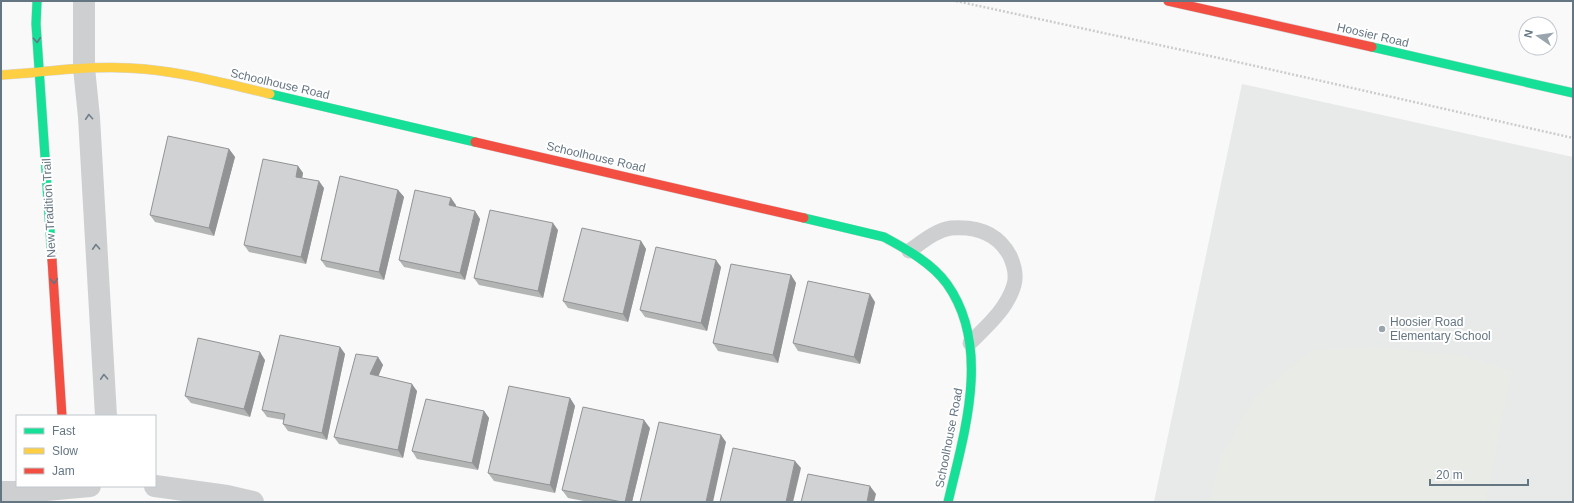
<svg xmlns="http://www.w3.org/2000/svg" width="1574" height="503" viewBox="0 0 1574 503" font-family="Arial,sans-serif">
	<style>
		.built { fill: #e8e9e9 }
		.green { fill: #e8ebe6 }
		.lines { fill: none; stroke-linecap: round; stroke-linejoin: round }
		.fast-casing { stroke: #d5d6d7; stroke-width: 10 }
		.slow-casing { stroke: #d5d6d7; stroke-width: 10 }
		.jam-casing { stroke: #d5d6d7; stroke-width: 10 }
		.path { stroke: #cbcccd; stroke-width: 2.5; stroke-dasharray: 2 2; stroke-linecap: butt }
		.lane { stroke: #cecfd0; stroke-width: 15 }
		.street { stroke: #cecfd0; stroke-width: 22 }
		.fast { stroke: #16e098; stroke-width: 9 }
		.slow { stroke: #ffcf43; stroke-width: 9 }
		.jam { stroke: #f24e42; stroke-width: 9 }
		.wall { fill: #b3b5b5 }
		.shaded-wall { fill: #929394 }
		.building { fill: #d0d2d3; stroke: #929394 }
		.oneway { stroke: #657683 }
		.oneway2 { stroke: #707f8b }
		.poi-dot { fill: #99a4ac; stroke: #fff; stroke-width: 1.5 }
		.labels { text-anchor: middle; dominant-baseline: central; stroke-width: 4; stroke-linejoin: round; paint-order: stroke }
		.street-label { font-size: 12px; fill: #657683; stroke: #fff }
		.poi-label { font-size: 12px; fill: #657683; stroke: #fff; text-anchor: start }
	</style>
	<rect width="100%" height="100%" fill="#f9f9f9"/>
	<polygon class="built" points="1242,84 1573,157 1573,502 1154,502"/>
	<polygon class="green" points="1377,347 1464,356 1512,371 1486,502 1209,502 1221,455 1256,396 1312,350"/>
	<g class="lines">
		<g class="fast-casing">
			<g id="fast">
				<polyline points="37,1 36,24 52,260"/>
				<polyline points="1372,47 1573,93"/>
				<polyline points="270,94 475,142"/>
				<path d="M804,218L884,237C906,249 932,263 947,284C992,347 964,434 948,502"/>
			</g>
		</g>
		<g class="slow-casing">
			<path id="slow" d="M1,75C49,72 96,64 144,69C187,73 228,84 270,94"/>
		</g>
		<g class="jam-casing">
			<g id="jam">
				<polyline points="1168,1 1372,47"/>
				<polyline points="475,142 804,218"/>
				<polyline points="52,260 62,416"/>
			</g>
		</g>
		<polyline class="path" points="956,1 1242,63 1573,138"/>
		<path class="lane" d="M909,251C921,243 936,230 951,228C976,226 998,233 1010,256C1014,265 1017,275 1014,285C1007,309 987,326 970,343"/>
		<g class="street">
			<polyline points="84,1 84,68 89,117 106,416"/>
			<polyline points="155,486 227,496 253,502"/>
			<polyline points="1,492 24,492 90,486"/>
		</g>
		<use href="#fast" class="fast"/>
		<use href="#slow" class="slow"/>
		<use href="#jam" class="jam"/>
	</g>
	<g class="wall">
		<polygon points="229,149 235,157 214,236 155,222 150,215"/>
		<polygon points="298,166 303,173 302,178 324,188 306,264 249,252 244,245"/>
		<polygon points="398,190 404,197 384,280 326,267 321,260"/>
		<polygon points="456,205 456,207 475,211 480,219 465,280 404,267 399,260"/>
		<polygon points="558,230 543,298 479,285 474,278"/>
		<polygon points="641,241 646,249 628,322 568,308 563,301"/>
		<polygon points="721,267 707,331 645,317 640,310"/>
		<polygon points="791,275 796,283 778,363 718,351 713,343"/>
		<polygon points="875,302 860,364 798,351 793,343"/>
		<polygon points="340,347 345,354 327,440 288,431 283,424 284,420 267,417 262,410"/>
		<polygon points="378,357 383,365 378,376 417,391 403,458 339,444 334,437"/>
		<polygon points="265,360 250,417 191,403 185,396"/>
		<polygon points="570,398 575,406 555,493 494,481 488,473"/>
		<polygon points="484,411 489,418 478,470 417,459 412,451"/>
		<polygon points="650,428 632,502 589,502 568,498 562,490"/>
	</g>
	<g class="shaded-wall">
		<polygon points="229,149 235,157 214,236 209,228"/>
		<polygon points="298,166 303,173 301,184 296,177"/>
		<polygon points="319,181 324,188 306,264 301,257"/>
		<polygon points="398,190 404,197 384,280 379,272"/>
		<polygon points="451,198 456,205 454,213 449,205"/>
		<polygon points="475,211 480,219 465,280 460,273"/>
		<polygon points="553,223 558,230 543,298 538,291"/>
		<polygon points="641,241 646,249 628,322 623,314"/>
		<polygon points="716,260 721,267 707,331 701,323"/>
		<polygon points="791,275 796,283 778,363 773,355"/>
		<polygon points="870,294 875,302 860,364 854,357"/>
		<polygon points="340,347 345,354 327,440 322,433"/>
		<polygon points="260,352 265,360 250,417 244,409"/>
		<polygon points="378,357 383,365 376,382 370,374"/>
		<polygon points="412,384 417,391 403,458 398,450"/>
		<polygon points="570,398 575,406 555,493 550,485"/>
		<polygon points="484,411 489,418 478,470 472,463"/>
		<polygon points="644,420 650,428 632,502 625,502"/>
		<polygon points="721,435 726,442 713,502 706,502"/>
		<polygon points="795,461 801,468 793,502 786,502"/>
		<polygon points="870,486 876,494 874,502 867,502"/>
	</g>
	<g class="building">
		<polygon points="168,136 229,149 209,228 150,215"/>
		<polygon points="263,159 298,166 296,177 319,181 301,257 244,245"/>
		<polygon points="340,176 398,190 379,272 321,260"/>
		<polygon points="415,190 451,198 449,205 475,211 460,273 399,260"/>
		<polygon points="490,210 553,223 538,291 474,278"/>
		<polygon points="582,228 641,241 623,314 563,301"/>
		<polygon points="656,247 716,260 701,323 640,310"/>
		<polygon points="731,264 791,275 773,355 713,343"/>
		<polygon points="808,281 870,294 854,357 793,343"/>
		<polygon points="280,335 340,347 322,433 283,424 285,414 262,410"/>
		<polygon points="198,338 260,352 244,409 185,396"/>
		<polygon points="356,354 378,357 370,374 412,384 398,450 334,437"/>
		<polygon points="509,386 570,398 550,485 488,473"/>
		<polygon points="426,399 484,411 472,463 412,451"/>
		<polygon points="583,407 644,420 625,502 622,502 562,490"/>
		<polygon points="659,422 721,435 706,502 640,502"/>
		<polygon points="733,448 795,461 786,502 720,502"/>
		<polygon points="808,474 870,486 867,502 801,502"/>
	</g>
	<defs><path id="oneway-chevron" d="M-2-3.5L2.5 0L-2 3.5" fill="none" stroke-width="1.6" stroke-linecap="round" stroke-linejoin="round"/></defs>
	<g class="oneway">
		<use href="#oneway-chevron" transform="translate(37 40) rotate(86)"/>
		<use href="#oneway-chevron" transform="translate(54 281) rotate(87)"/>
	</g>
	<g class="oneway2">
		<use href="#oneway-chevron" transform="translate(89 117) rotate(-94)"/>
		<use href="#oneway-chevron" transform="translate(96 247) rotate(-93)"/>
		<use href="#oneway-chevron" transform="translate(104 377) rotate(-93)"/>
	</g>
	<circle class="poi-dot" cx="1382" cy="329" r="4"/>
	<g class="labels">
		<g class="street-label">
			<text transform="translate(1373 35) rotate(13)">Hoosier Road</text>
			<text transform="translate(280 84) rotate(13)">Schoolhouse Road</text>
			<text transform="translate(596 157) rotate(13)">Schoolhouse Road</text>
			<text transform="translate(49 208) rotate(-93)">New Tradition Trail</text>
			<text transform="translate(949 438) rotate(-79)">Schoolhouse Road</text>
		</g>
		<g class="poi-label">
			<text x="1390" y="322">Hoosier Road<tspan x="1390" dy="14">Elementary School</tspan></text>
		</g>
	</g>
	<rect width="1574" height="503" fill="none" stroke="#657683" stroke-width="4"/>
	<rect x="16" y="415" width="140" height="72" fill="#ffffff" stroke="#c1c8cd"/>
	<rect x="24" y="428" width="20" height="6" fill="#16e098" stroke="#c1c8cd"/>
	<text x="52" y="435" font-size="12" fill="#657683">Fast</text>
	<rect x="24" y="448" width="20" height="6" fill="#ffcf43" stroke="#c1c8cd"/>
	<text x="52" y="455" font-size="12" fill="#657683">Slow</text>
	<rect x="24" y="468" width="20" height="6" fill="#f24e42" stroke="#c1c8cd"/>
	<text x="52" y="475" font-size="12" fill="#657683">Jam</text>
	<g transform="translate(1538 36) rotate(283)"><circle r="19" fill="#ffffff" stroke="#c1c8cd"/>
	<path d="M0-3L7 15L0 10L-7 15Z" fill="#99a4ac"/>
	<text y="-6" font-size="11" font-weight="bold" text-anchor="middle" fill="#657683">N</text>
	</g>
	<path d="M1430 479v6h98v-6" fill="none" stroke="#657683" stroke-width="2"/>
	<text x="1436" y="479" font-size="12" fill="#657683" stroke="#ffffff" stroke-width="3" paint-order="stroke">20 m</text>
</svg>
